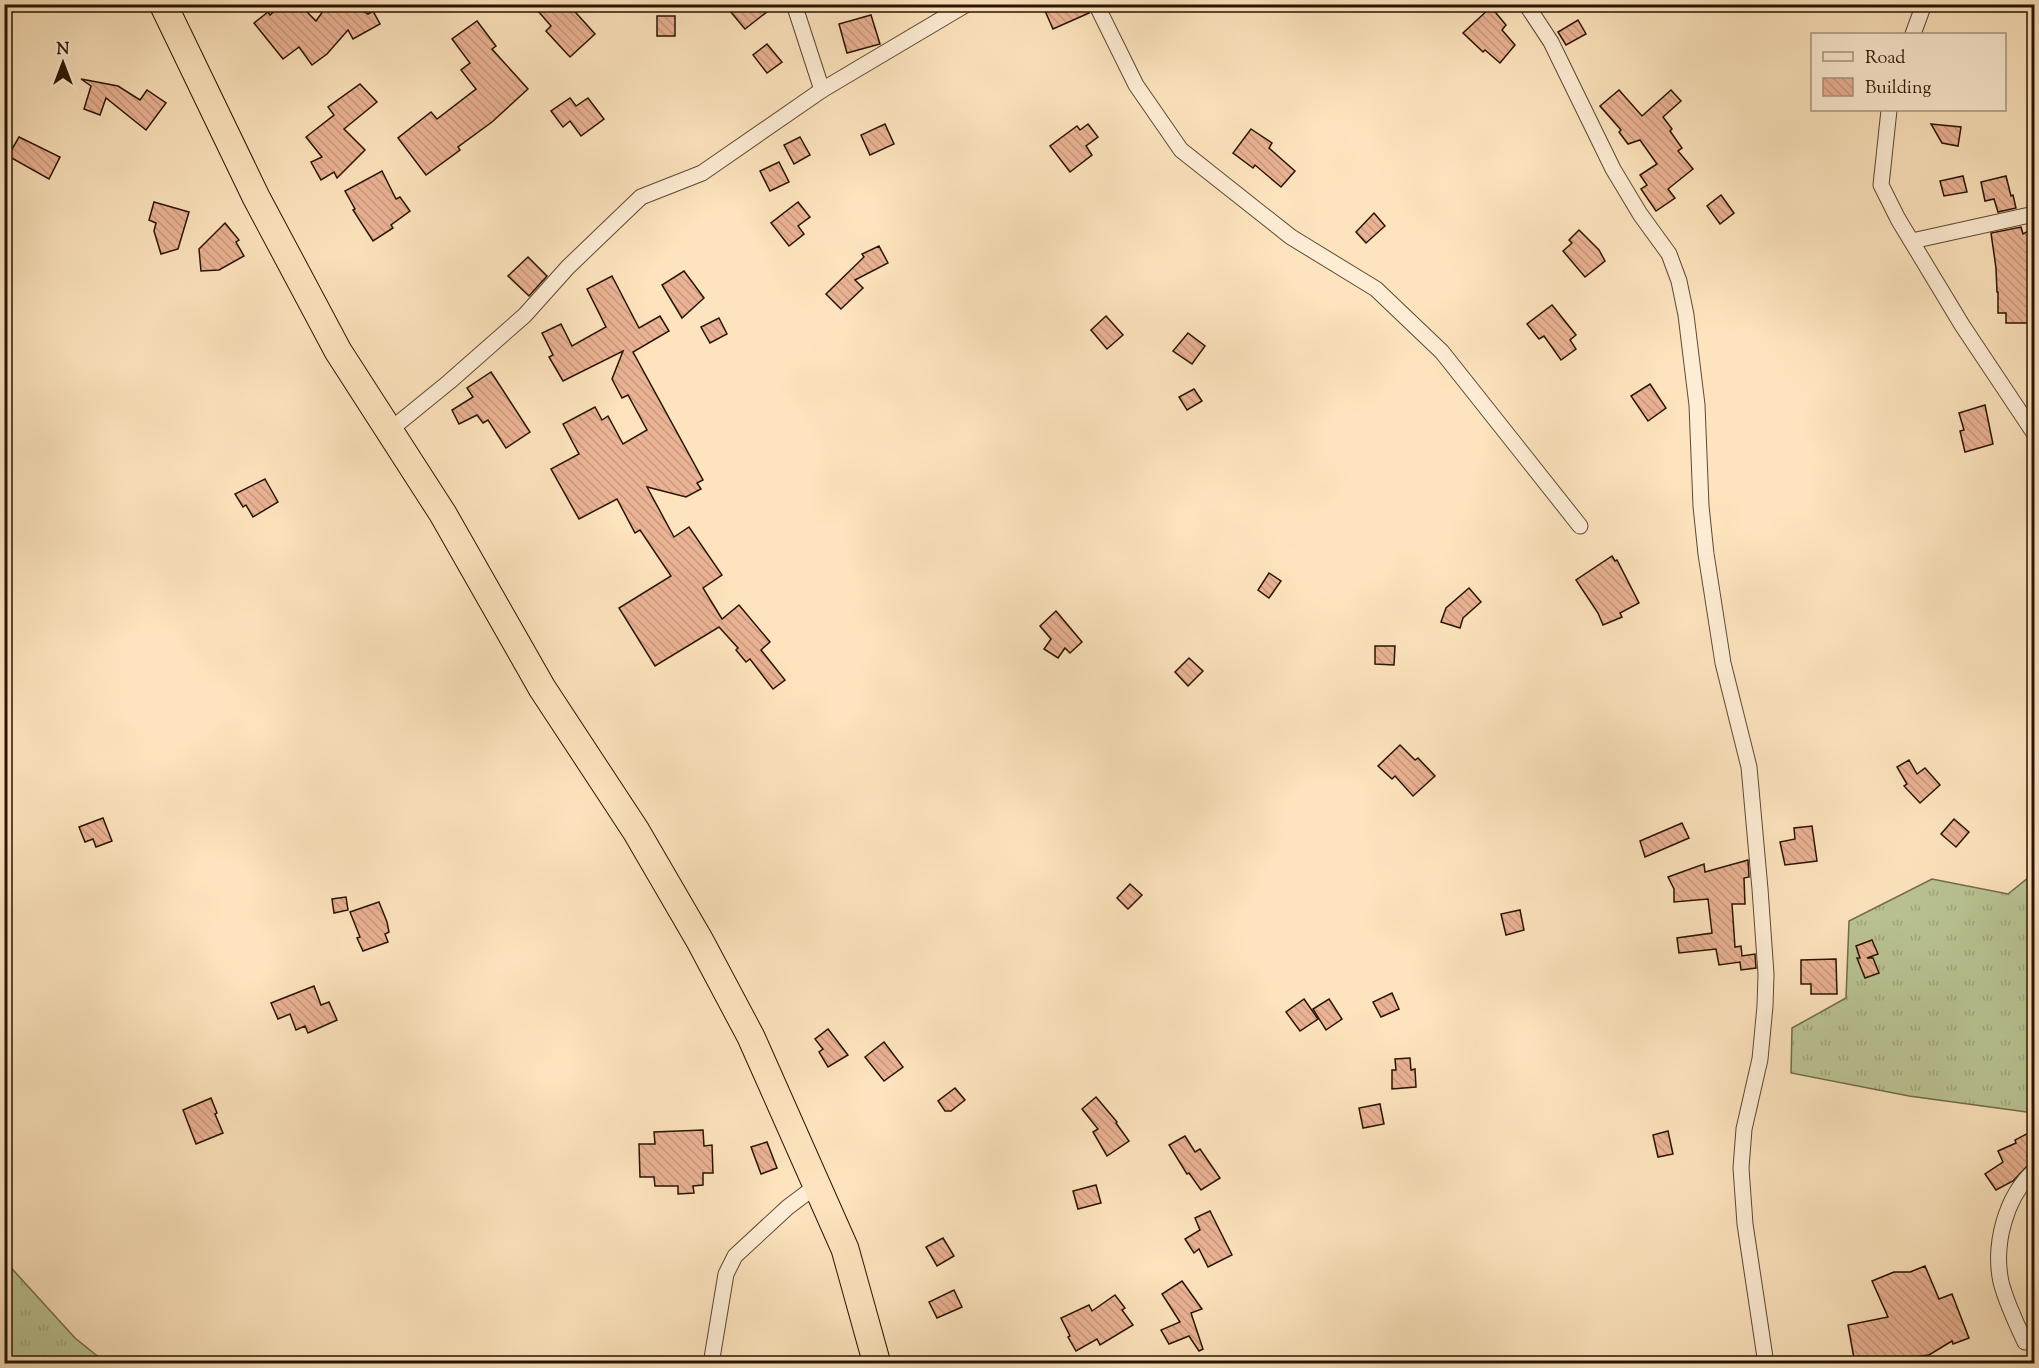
<svg xmlns="http://www.w3.org/2000/svg" width="2039" height="1368" viewBox="0 0 2039 1368" font-family="'Sorts Mill Goudy',serif">
	<style>
		.grass { fill: url(#grass-tufts); stroke: #726c4a; stroke-width: 1.5 }
		.building { fill: url(#building-back-hatch); stroke: #281400; stroke-width: 1.5 }
		.lines { fill: none; stroke-linecap: round; stroke-linejoin: round }
		.street-casing { stroke: #5d4830; stroke-width: 17 }
		.highway-casing { stroke: #281400; stroke-width: 29 }
		.street { stroke: #feedd5; stroke-width: 15 }
		.highway { stroke: #fde4be; stroke-width: 27 }
	</style>
	<defs>
		<pattern id="grass-tufts" width="24" height="20" patternUnits="userSpaceOnUse" patternTransform="scale(1.5)"><rect width="24" height="20" fill="#bbc595"/><path d="M3 7l-1-3M5 7V3M7 7l1-3M15 17l-1-3M17 17v-4M19 17l1-3" fill="none" stroke="#a1a87f"/></pattern>
		<pattern id="building-back-hatch" width="6" height="6" patternUnits="userSpaceOnUse" patternTransform="scale(1.5)"><rect width="6" height="6" fill="#ebb395"/><path d="M-1 5l2 2M0 0l6 6M5-1l2 2" fill="none" stroke="#ca997f"/></pattern>
	</defs>
	<rect width="100%" height="100%" fill="#fde4be"/>
	<filter id="stains"><feTurbulence type="fractalNoise" baseFrequency=".00333" numOctaves="4"/><feColorMatrix values="0 0 0 0 .2 0 0 0 0 .09 0 0 0 0 .02 0 0 0 .5 -.17"/></filter>
	<radialGradient id="worn" r=".72"><stop offset=".6" stop-color="#630" stop-opacity="0"/><stop offset="1" stop-color="#630" stop-opacity=".3"/></radialGradient>
	<g class="grass">
		<polygon points="2034,873 2034,1113 1909,1096 1791,1073 1792,1028 1846,998 1849,921 1932,879 2008,894"/>
		<polygon points="4,1260 75,1338 106,1363 5,1363"/>
	</g>
	<g class="building">
		<polygon points="282,4 299,4 316,21 328,4 354,4 368,14 373,11 380,24 353,39 348,30 327,54 312,65 299,47 283,59 254,23 268,12 270,15"/>
		<polygon points="532,4 568,4 595,34 570,57 546,31 551,26"/>
		<polygon points="738,4 777,4 745,29 730,11"/>
		<polygon points="1042,4 1086,4 1089,13 1053,29"/>
		<polygon points="1491,7 1506,25 1502,30 1515,45 1500,63 1485,50 1483,52 1463,33"/>
		<polygon points="871,15 880,44 847,53 839,24"/>
		<rect x="657" y="16" width="18" height="20"/>
		<polygon points="1578,20 1586,34 1566,45 1558,32"/>
		<polygon points="477,21 496,46 492,49 528,89 492,122 458,147 460,150 426,175 398,138 431,112 437,119 476,89 461,70 470,63 452,39"/>
		<polygon points="767,44 782,62 767,73 753,55"/>
		<polygon points="81,79 118,86 140,100 147,90 166,103 146,130 106,98 100,115 84,109 91,86"/>
		<polygon points="360,84 377,102 344,129 365,150 337,178 334,172 321,180 311,162 322,157 306,137 334,115 328,107"/>
		<polygon points="1619,90 1642,116 1671,90 1681,101 1663,117 1672,129 1670,131 1682,148 1678,151 1693,169 1668,189 1675,198 1656,211 1641,189 1647,185 1640,175 1657,164 1640,140 1628,144 1619,132 1621,130 1600,106"/>
		<polygon points="570,98 576,106 588,98 604,119 581,136 570,121 563,127 551,111"/>
		<polygon points="885,124 894,144 870,155 861,135"/>
		<polygon points="1088,124 1098,137 1086,146 1092,155 1070,172 1050,146 1077,126 1080,130"/>
		<polygon points="1931,124 1961,127 1958,146 1942,143"/>
		<polygon points="1251,129 1272,143 1269,148 1295,171 1281,187 1255,165 1253,168 1233,153"/>
		<polygon points="19,137 60,157 49,179 8,156"/>
		<polygon points="800,137 810,155 794,164 784,145"/>
		<polygon points="779,162 789,182 770,191 760,171"/>
		<polygon points="382,171 396,199 400,197 410,211 391,225 393,228 373,241 353,210 355,209 345,191"/>
		<polygon points="1963,176 1967,192 1944,196 1940,181"/>
		<polygon points="2006,176 2011,196 2013,195 2016,208 1998,212 1994,199 1985,201 1981,182"/>
		<polygon points="1721,195 1734,213 1720,224 1707,206"/>
		<polygon points="154,202 189,212 178,249 161,254 154,231 156,223 149,220"/>
		<polygon points="798,202 810,217 798,226 804,234 789,246 771,223"/>
		<polygon points="1374,213 1385,226 1366,243 1356,232"/>
		<polygon points="225,223 239,240 236,242 244,256 219,270 201,271 199,249"/>
		<polygon points="2021,227 2023,234 2034,228 2034,252 2030,254 2031,295 2034,295 2034,323 2006,323 2006,313 1998,313 1998,292 1997,292 1996,268 1991,233"/>
		<polygon points="1579,230 1599,250 1605,261 1585,277 1563,251 1572,243 1569,240"/>
		<polygon points="879,246 888,263 855,280 863,288 841,309 826,294 864,257 862,254"/>
		<polygon points="528,257 547,276 529,296 508,276"/>
		<polygon points="684,271 704,298 682,318 662,285"/>
		<polygon points="612,276 639,328 660,316 669,331 633,352 703,480 697,483 701,489 686,497 647,487 674,537 689,527 722,575 703,588 722,619 739,605 770,642 761,650 785,680 773,689 750,659 746,662 736,650 738,648 719,627 655,666 619,608 671,576 640,530 635,533 617,499 579,519 551,469 579,454 563,424 595,407 602,420 608,416 623,444 647,430 628,395 622,398 612,379 623,351 563,381 549,357 553,355 542,333 561,324 572,346 606,327 587,289"/>
		<polygon points="1552,305 1576,335 1570,340 1576,349 1561,360 1544,336 1539,339 1527,324"/>
		<polygon points="1106,316 1123,335 1107,349 1091,330"/>
		<polygon points="719,318 727,334 710,343 701,327"/>
		<polygon points="1188,333 1205,346 1192,364 1173,351"/>
		<polygon points="491,372 530,432 506,448 488,420 483,423 477,415 459,424 452,410 473,397 467,388"/>
		<polygon points="1650,384 1666,408 1648,421 1631,396"/>
		<polygon points="1194,389 1202,401 1187,410 1179,397"/>
		<polygon points="1985,405 1993,444 1965,452 1960,431 1964,430 1959,413"/>
		<polygon points="265,479 278,502 253,517 246,505 243,507 235,494"/>
		<polygon points="1612,556 1615,561 1617,560 1639,603 1620,613 1622,617 1603,625 1598,613 1576,580"/>
		<polygon points="1269,573 1281,581 1269,598 1258,590"/>
		<polygon points="1469,588 1481,602 1463,618 1460,628 1441,622 1446,608"/>
		<polygon points="1056,611 1082,642 1070,653 1065,648 1058,658 1044,649 1051,639 1040,626"/>
		<polygon points="1375,646 1395,646 1394,665 1375,664"/>
		<polygon points="1189,658 1203,671 1188,686 1175,672"/>
		<polygon points="1400,745 1415,760 1418,758 1435,776 1413,796 1395,776 1392,779 1378,766"/>
		<polygon points="1909,760 1917,774 1925,768 1940,785 1920,803 1904,786 1907,784 1897,767"/>
		<polygon points="103,818 112,841 96,847 93,839 85,842 79,827"/>
		<polygon points="1954,819 1969,832 1956,847 1941,834"/>
		<polygon points="1682,823 1689,838 1645,857 1640,841"/>
		<polygon points="1812,826 1817,861 1785,865 1780,842 1795,839 1794,828"/>
		<polygon points="1748,860 1749,877 1744,878 1745,904 1732,904 1735,947 1741,946 1742,956 1755,954 1756,968 1741,970 1740,962 1719,965 1716,949 1679,953 1677,938 1712,933 1708,899 1674,902 1674,889 1668,877 1704,864 1705,872"/>
		<polygon points="1130,884 1142,895 1128,909 1117,898"/>
		<polygon points="346,897 348,910 334,913 332,899"/>
		<polygon points="379,902 387,922 389,932 385,934 388,942 363,951 357,938 360,937 350,912"/>
		<polygon points="1520,910 1524,930 1506,935 1501,914"/>
		<polygon points="1872,940 1878,954 1867,958 1873,958 1879,973 1865,978 1857,958 1860,958 1856,946"/>
		<polygon points="1836,959 1837,994 1811,994 1811,984 1801,984 1801,960"/>
		<polygon points="314,986 321,1005 329,1002 337,1020 308,1033 305,1026 296,1030 290,1014 278,1019 271,1003"/>
		<polygon points="1392,993 1399,1009 1381,1017 1373,1002"/>
		<polygon points="1304,999 1318,1019 1300,1031 1286,1012"/>
		<polygon points="1329,999 1342,1019 1326,1030 1313,1009"/>
		<polygon points="828,1029 848,1055 828,1067 819,1052 823,1049 815,1039"/>
		<polygon points="884,1042 903,1067 884,1081 865,1057"/>
		<polygon points="1410,1058 1411,1070 1415,1069 1416,1087 1392,1089 1392,1070 1396,1070 1395,1059"/>
		<polygon points="955,1088 965,1100 951,1111 945,1111 938,1101"/>
		<polygon points="1096,1097 1117,1122 1116,1123 1129,1141 1107,1156 1093,1132 1098,1129 1082,1109"/>
		<polygon points="211,1098 217,1113 215,1114 223,1133 196,1144 183,1110"/>
		<polygon points="1380,1104 1384,1124 1363,1128 1359,1108"/>
		<polygon points="703,1130 704,1146 712,1145 713,1173 703,1173 703,1185 693,1186 694,1193 678,1194 678,1186 655,1186 654,1177 640,1177 639,1144 655,1144 654,1132"/>
		<polygon points="2034,1130 2034,1153 2027,1156 2031,1162 2013,1181 1996,1190 1985,1174 2003,1162 1998,1151 2016,1143 2015,1140"/>
		<polygon points="1668,1131 1673,1154 1658,1157 1653,1135"/>
		<polygon points="1185,1136 1195,1152 1200,1149 1220,1178 1201,1190 1189,1173 1187,1174 1169,1145"/>
		<polygon points="767,1142 777,1168 761,1174 751,1147"/>
		<polygon points="1096,1185 1101,1203 1078,1209 1073,1191"/>
		<polygon points="1210,1211 1232,1255 1208,1267 1199,1249 1194,1253 1185,1239 1200,1230 1195,1218"/>
		<polygon points="943,1238 954,1256 937,1266 926,1247"/>
		<polygon points="1925,1266 1939,1299 1952,1294 1969,1338 1953,1344 1952,1341 1929,1355 1897,1359 1897,1362 1887,1364 1855,1364 1848,1325 1888,1317 1872,1281 1894,1272 1910,1272"/>
		<polygon points="1182,1281 1202,1309 1191,1313 1203,1349 1199,1351 1189,1336 1169,1344 1161,1330 1180,1322 1162,1294"/>
		<polygon points="954,1290 962,1307 937,1318 929,1302"/>
		<polygon points="1115,1295 1125,1308 1122,1310 1133,1325 1100,1345 1097,1339 1076,1351 1068,1337 1070,1336 1061,1318 1089,1305 1092,1311"/>
	</g>
	<g class="lines">
		<g class="street-casing">
			<g id="street">
				<polyline points="794,4 822,90"/>
				<polyline points="1096,4 1136,85 1181,150 1291,237 1376,289 1442,352 1580,526"/>
				<polyline points="1526,4 1551,42 1613,169 1640,214 1669,254 1679,281 1686,315 1697,405 1701,506 1706,554 1723,663 1749,767 1760,889 1766,974 1765,1006 1760,1059 1744,1129 1741,1168 1745,1224 1766,1364"/>
				<polyline points="1913,34 1924,4"/>
				<polyline points="1889,110 1881,185 1898,219 1962,325 2034,433"/>
				<polyline points="1912,241 2034,214"/>
				<polyline points="390,430 449,382 525,315 568,267 641,197 702,173 822,90 967,4"/>
				<path d="M2025,1342C2016,1323 2006,1302 2001,1282C1993,1244 2006,1196 2034,1171"/>
				<polyline points="711,1364 726,1274 735,1256 788,1207 816,1186"/>
			</g>
		</g>
		<g class="highway-casing">
			<polyline id="highway" points="163,4 256,197 338,351 443,514 542,688 636,831 700,941 751,1037 845,1249 877,1364"/>
		</g>
		<use href="#street" class="street"/>
		<use href="#highway" class="highway"/>
	</g>
	<rect width="2039" height="1368" fill="none" stroke="#fde4be" stroke-width="24"/>
	<rect x="6" y="6" width="2027" height="1356" fill="none" stroke="#281400" stroke-width="3"/>
	<rect x="12" y="12" width="2015" height="1344" fill="none" stroke="#281400" stroke-width="1.5"/>
	<rect x="1811" y="33" width="195" height="78" fill="#feedd5" stroke="#a89680" stroke-width="1.5"/>
	<rect x="1823" y="52" width="30" height="9" fill="#feedd5" stroke="#a89680" stroke-width="1.5"/>
	<text x="1865" y="63" font-size="18" fill="#281400">Road</text>
	<rect x="1823" y="78" width="30" height="18" fill="url(#building-back-hatch)" stroke="#a89680" stroke-width="1.5"/>
	<text x="1865" y="93" font-size="18" fill="#281400">Building</text>
	<g transform="translate(63 63)" stroke="#feedd5" stroke-width="4.5" paint-order="stroke">
	<path d="M0-4.5L10 22L0 15L-10 22Z" fill="#281400"/>
	<text y="-9" font-size="16" font-weight="bold" text-anchor="middle" fill="#281400">N</text>
	</g>
	<rect width="100%" height="100%" filter="url(#stains)"/>
	<rect width="100%" height="100%" fill="url(#worn)"/>
</svg>
